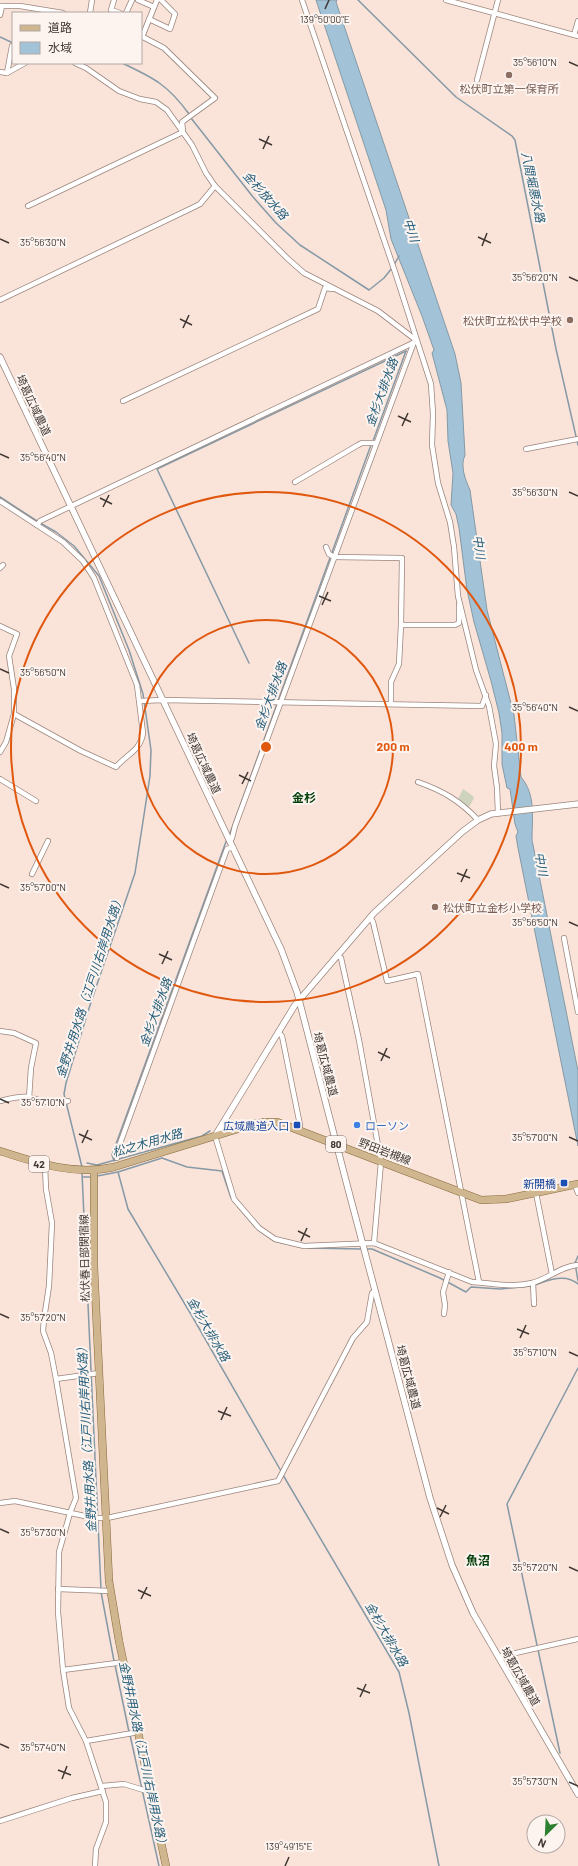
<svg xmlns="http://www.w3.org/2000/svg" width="578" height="1866" viewBox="0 0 578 1866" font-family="Barlow,'Noto Sans JP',sans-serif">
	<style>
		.green { fill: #cdd3bc }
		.water { fill: #a2c3d7; stroke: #8599a6 }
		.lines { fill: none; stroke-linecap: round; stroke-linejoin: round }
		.stream { stroke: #8599a6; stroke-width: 1.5 }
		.minor-casing { stroke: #9a857c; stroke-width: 6 }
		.tertiary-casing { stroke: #9a857c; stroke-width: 7 }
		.primary-casing { stroke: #886a3d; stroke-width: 8 }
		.minor { stroke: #fff; stroke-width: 4.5 }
		.tertiary { stroke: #fff; stroke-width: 5.5 }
		.primary { stroke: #cfb68e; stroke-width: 7 }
		.ticks { fill: none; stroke: #403733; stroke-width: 1.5 }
		.ring { fill: none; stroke: #e0570e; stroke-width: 2 }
		.education-dot { fill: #8d6e63; stroke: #fdf4f0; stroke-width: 1.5 }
		.transit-dot { fill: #1a4fb4; stroke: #fdf4f0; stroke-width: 1.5 }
		.shop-dot { fill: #3f7fe0; stroke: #fdf4f0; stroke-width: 1.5 }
		.labels { text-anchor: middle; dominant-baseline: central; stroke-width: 4; stroke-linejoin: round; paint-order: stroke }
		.shield { fill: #fdf4f0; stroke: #79706c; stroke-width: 1 }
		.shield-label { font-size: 10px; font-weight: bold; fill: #403733 }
		.education-label { font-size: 11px; fill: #785e54; stroke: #fdf4f0 }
		.street-label { font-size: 11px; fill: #403733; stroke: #fdf4f0 }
		.transit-label { font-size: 11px; fill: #164399; stroke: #fdf4f0; text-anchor: end }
		.shop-label { font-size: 11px; fill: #366cbe; stroke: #fdf4f0; text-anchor: start }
		.water-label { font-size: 12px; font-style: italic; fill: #245d79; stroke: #fdf4f0 }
		.neighbourhood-label { font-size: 12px; font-weight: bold; fill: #05400b; stroke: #fdf4f0 }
		.ticks-label { font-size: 10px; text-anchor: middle; fill: #403733; stroke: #fdf4f0; stroke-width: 4; stroke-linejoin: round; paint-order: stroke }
		.centre { fill: #e0570e; stroke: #fdf4f0; stroke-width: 2 }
		.ring-label { font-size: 12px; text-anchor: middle; font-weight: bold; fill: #e0570e; stroke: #fdf4f0; stroke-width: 4; stroke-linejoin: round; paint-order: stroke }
	</style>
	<rect width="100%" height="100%" fill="#fae3d9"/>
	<polygon class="green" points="463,789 473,796 474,798 469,807 458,799"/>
	<path class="water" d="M316,0H337L336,2L455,354L461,383L465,455C460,466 465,479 470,490L487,610L514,715L521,777C536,795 532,817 532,840L578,1071V1146L518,848L516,836L518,832L515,824L510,789L507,788L502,764V733L499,713L491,681L474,622L467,590L459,528L456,514L451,505L453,473L448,441L447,410L432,353L434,350L422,316L391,239L386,210Z"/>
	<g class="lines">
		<g class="stream">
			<polyline points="358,0 456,97 512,136 515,140 556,349 578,445"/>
			<polyline points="0,37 13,43"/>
			<path d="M122,63C154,78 168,85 189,114"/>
			<polyline points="191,118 253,197 276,223 300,245 369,290 384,278 392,268"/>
			<polyline points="394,265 399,256"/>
			<polyline points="373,441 406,351"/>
			<polyline points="0,497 37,521"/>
			<polyline points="40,523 56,532 74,546 99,576 129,650 143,694 151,750 150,776 135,873 91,1002 66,1083 64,1094 82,1167"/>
			<polyline points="249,663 157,469 406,351"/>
			<polyline points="278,701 371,445"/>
			<polyline points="229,836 277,704"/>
			<polyline points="114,1161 112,1155 227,839"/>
			<polyline points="87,1163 97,1165 202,1136 210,1131"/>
			<polyline points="118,1172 128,1209 192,1316 281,1471"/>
			<polyline points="82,1173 101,1589"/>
			<polyline points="97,1176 118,1172 162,1158 187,1167 222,1171 231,1198"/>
			<polyline points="83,1177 91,1177"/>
			<polyline points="238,1207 255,1227"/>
			<polyline points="260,1231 274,1241 300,1247"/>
			<polyline points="308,1248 362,1249"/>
			<polyline points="366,1249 372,1249 440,1278 466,1292 471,1287 500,1289 531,1286"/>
			<polyline points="578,1256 575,1263 578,1281"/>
			<path d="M535,1285C548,1280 566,1273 578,1284"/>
			<polyline points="283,1475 399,1672 409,1713 439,1866"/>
			<polyline points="101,1592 114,1661"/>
			<polyline points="115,1665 129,1732"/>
			<polyline points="130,1735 159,1866"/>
			<polyline points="560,1753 507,1504 578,1368"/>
		</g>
		<g class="minor-casing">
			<g id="minor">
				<polyline points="114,0 111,10 120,13"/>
				<polyline points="138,0 154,7"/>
				<polyline points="302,0 395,272 431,384 433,414 432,445 438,483 450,522 454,547 458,596 476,670 489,706 496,744 494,766 497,788 498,813"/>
				<polyline points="446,0 578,36"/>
				<polyline points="0,6 20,6 63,13"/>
				<polyline points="90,13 92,0"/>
				<polyline points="126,13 132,0"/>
				<polyline points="0,15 2,6"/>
				<polyline points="149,19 170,29 175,14 161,0"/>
				<polyline points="574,35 578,21"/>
				<polyline points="141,36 164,48 215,98 182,122 183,131"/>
				<polyline points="142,37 157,0"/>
				<polyline points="75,63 86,68 119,91 140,99 156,102 167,110 192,145 206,173 215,186 288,259 304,273 378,311 416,340"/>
				<polyline points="0,72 7,73 25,63"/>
				<polyline points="7,73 12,46"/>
				<polyline points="477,80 498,0"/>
				<polyline points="28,206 183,132"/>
				<polyline points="0,300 192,208 200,204 215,186"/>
				<polyline points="123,401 318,309 325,288 333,289"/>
				<polyline points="526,449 578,439"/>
				<polyline points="295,482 358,445 362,443 375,443"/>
				<path d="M0,501L63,542L83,561L94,578L137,685L143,733C141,750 126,755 116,767L81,751L14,714"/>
				<polyline points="37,525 40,521 415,342"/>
				<polyline points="326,547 329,554 334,557 402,558 401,625 455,625 459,623 459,605"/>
				<polyline points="0,568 3,565"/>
				<polyline points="0,626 17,634 9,656 14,689 14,714 6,742 0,752"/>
				<polyline points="140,701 163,700 482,706 486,695"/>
				<polyline points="391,703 391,682 399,664 401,625"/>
				<polyline points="0,779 36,801"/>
				<path d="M418,782C443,791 459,800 478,820"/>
				<polyline points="230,841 232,838 235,826 414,342"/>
				<polyline points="32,874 48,841"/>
				<polyline points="370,917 373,922 387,981 418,974 479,1282"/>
				<polyline points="564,938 578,1012"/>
				<polyline points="337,955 341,958 359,1040 381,1162 374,1243"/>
				<polyline points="0,1031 14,1033 36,1043 31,1068 29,1098"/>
				<polyline points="278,1032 282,1036 300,1125 299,1129"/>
				<path d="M0,1101C8,1099 20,1096 28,1097C46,1101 49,1106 68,1101"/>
				<path d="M215,1136L234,1199L259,1228L275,1239L304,1246L374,1243L472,1282C492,1283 512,1288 532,1283C548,1279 561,1266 578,1265"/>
				<polyline points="117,1158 118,1149 227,849 233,847"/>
				<polyline points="45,1166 46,1189 52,1223 49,1286 44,1319 43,1331 51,1353 56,1379 76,1498 70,1513 59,1552 58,1612 63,1670 69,1708 86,1741 106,1802 106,1822 96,1849 95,1866"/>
				<polyline points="575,1185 578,1193"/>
				<polyline points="536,1193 552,1274"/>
				<polyline points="533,1283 534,1304"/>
				<polyline points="444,1314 445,1305 443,1292 449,1272"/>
				<polyline points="56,1379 99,1373"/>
				<polyline points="0,1503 15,1501 94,1518 107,1518 278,1481 353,1338 367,1322 372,1293 375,1291"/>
				<polyline points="58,1589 110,1591"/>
				<polyline points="498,1657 578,1639"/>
				<polyline points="63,1670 124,1662"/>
				<polyline points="86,1741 139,1732"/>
				<polyline points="102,1786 124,1784 150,1792"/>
				<polyline points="0,1821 72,1798 103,1791"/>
			</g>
		</g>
		<g class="tertiary-casing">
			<g id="tertiary">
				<polyline points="0,357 281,949 297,992 346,1181 430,1498 452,1565 473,1613 578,1794"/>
				<polyline points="215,1136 295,1005 374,913 462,832 478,820 491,814 578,804"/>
			</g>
		</g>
		<g class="primary-casing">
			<g id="primary">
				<path d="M0,1151C37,1163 75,1176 114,1167L254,1124L265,1122H277L481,1200L506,1199L578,1184"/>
				<polyline points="94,1171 94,1267 109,1581 119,1641 166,1866"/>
			</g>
		</g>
		<use href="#minor" class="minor"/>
		<use href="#tertiary" class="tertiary"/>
		<use href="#primary" class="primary"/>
	</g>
	<path class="ticks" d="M325,9L329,0M569,62L578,66M259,139L272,145M263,149L269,136M478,237L491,243M0,239L9,243M482,246L487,233M569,277L578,281M180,319L192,325M183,328L189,315M398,416L411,422M402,426L408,413M0,454L9,458M569,492L578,496M100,498L112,504M103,507L109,495M319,596L331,601M322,605L328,592M0,669L9,673M569,707L578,711M239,775L251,781M242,784L248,772M457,873L470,878M461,882L467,869M0,884L9,888M569,922L578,926M159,954L172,960M162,964L168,951M378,1052L390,1058M381,1061L387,1048M0,1099L9,1103M79,1134L92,1140M569,1137L578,1141M82,1143L88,1130M298,1231L310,1237M301,1241L307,1228M0,1314L9,1318M517,1329L529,1334M520,1338L526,1325M569,1352L578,1356M218,1411L231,1416M221,1420L227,1407M437,1508L449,1514M440,1517L446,1505M0,1529L9,1533M569,1567L578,1571M138,1590L151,1596M141,1599L147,1587M357,1688L370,1693M360,1697L366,1684M0,1744L9,1748M58,1770L71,1775M62,1779L67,1766M569,1782L578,1786M285,1866L289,1857"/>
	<g class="ring">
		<circle cx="266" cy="747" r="127"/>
		<circle cx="266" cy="747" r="255"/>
	</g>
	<g class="education-dot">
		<circle cx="509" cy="75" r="4"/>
		<circle cx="570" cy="320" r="4"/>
		<circle cx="435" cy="907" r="4"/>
	</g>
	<g class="transit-dot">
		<rect x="293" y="1121" width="8" height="8" rx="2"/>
		<rect x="560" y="1179" width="8" height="8" rx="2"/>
	</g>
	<circle class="shop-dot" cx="357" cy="1125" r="4"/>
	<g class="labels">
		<g class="shield">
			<rect x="326" y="1136" width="20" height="16" rx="3"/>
			<rect x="29" y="1156" width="20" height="16" rx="3"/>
		</g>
		<g class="shield-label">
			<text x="336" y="1144">80</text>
			<text x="39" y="1164">42</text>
		</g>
		<g class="education-label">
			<text x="509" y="88">松伏町立第一保育所</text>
			<text x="562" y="320" text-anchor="end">松伏町立松伏中学校</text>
			<text x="443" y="907" text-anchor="start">松伏町立金杉小学校</text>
		</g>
		<g class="street-label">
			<text transform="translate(34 405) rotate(65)">埼葛広域農道</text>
			<text transform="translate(204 763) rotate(65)">埼葛広域農道</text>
			<text transform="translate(326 1064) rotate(75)">埼葛広域農道</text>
			<text transform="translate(385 1151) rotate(21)">野田岩槻線</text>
			<text transform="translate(84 1258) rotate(-91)">松伏春日部関宿線</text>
			<text transform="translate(409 1377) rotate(75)">埼葛広域農道</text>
			<text transform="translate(521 1676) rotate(60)">埼葛広域農道</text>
		</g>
		<g class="transit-label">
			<text x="289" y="1125">広域農道入口</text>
			<text x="556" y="1183">新開橋</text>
		</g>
		<g class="shop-label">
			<text x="365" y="1125">ローソン</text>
		</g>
		<g class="water-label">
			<text transform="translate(534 187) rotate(78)">八間堀悪水路</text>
			<text transform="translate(266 195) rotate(48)">金杉放水路</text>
			<text transform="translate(412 230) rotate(72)">中川</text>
			<text transform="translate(381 392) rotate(-70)">金杉大排水路</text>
			<text transform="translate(480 547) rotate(82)">中川</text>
			<text transform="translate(270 696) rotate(-70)">金杉大排水路</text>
			<text transform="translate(542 864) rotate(80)">中川</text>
			<text transform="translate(89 986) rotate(-72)">金野井用水路（江戸川右岸用水路）</text>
			<text transform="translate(155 1012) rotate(-70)">金杉大排水路</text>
			<text transform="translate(147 1142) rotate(-16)">松之木用水路</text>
			<text transform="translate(209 1329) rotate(60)">金杉大排水路</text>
			<text transform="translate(86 1437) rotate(-93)">金野井用水路（江戸川右岸用水路）</text>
			<text transform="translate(387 1634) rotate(60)">金杉大排水路</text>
			<text transform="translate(144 1755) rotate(78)">金野井用水路（江戸川右岸用水路）</text>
		</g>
		<g class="neighbourhood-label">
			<text x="304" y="797">金杉</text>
			<text x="478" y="1560">魚沼</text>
		</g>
	</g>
	<g class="ticks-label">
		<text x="325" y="23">139°50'00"E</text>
		<text x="535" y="66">35°56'10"N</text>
		<text x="43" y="246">35°56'30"N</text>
		<text x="535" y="281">35°56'20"N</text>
		<text x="43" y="461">35°56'40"N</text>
		<text x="535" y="496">35°56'30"N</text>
		<text x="43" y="676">35°56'50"N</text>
		<text x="535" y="711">35°56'40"N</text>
		<text x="43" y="891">35°57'00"N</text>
		<text x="535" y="926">35°56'50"N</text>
		<text x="43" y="1106">35°57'10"N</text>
		<text x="535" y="1141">35°57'00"N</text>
		<text x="43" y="1321">35°57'20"N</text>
		<text x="535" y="1356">35°57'10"N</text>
		<text x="43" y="1536">35°57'30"N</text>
		<text x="535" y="1571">35°57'20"N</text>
		<text x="43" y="1751">35°57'40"N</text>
		<text x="535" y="1785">35°57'30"N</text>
		<text x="289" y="1850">139°49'15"E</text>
	</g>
	<circle cx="266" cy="747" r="6" class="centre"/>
	<g class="ring-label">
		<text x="393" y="751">200 m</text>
		<text x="521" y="751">400 m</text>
	</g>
	<rect x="12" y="12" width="130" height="52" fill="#fdf4f0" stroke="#b1a8a4"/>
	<rect x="20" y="25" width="20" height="6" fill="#cfb68e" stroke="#b1a8a4"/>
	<text x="48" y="32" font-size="12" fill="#403733">道路</text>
	<rect x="20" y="42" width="20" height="12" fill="#a2c3d7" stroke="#b1a8a4"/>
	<text x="48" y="52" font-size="12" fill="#403733">水域</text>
	<g transform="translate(546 1834) rotate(204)"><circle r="19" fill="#fdf4f0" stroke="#b1a8a4"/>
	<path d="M0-3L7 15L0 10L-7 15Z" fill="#2b812f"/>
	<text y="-6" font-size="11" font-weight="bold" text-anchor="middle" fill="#403733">N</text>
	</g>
</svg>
